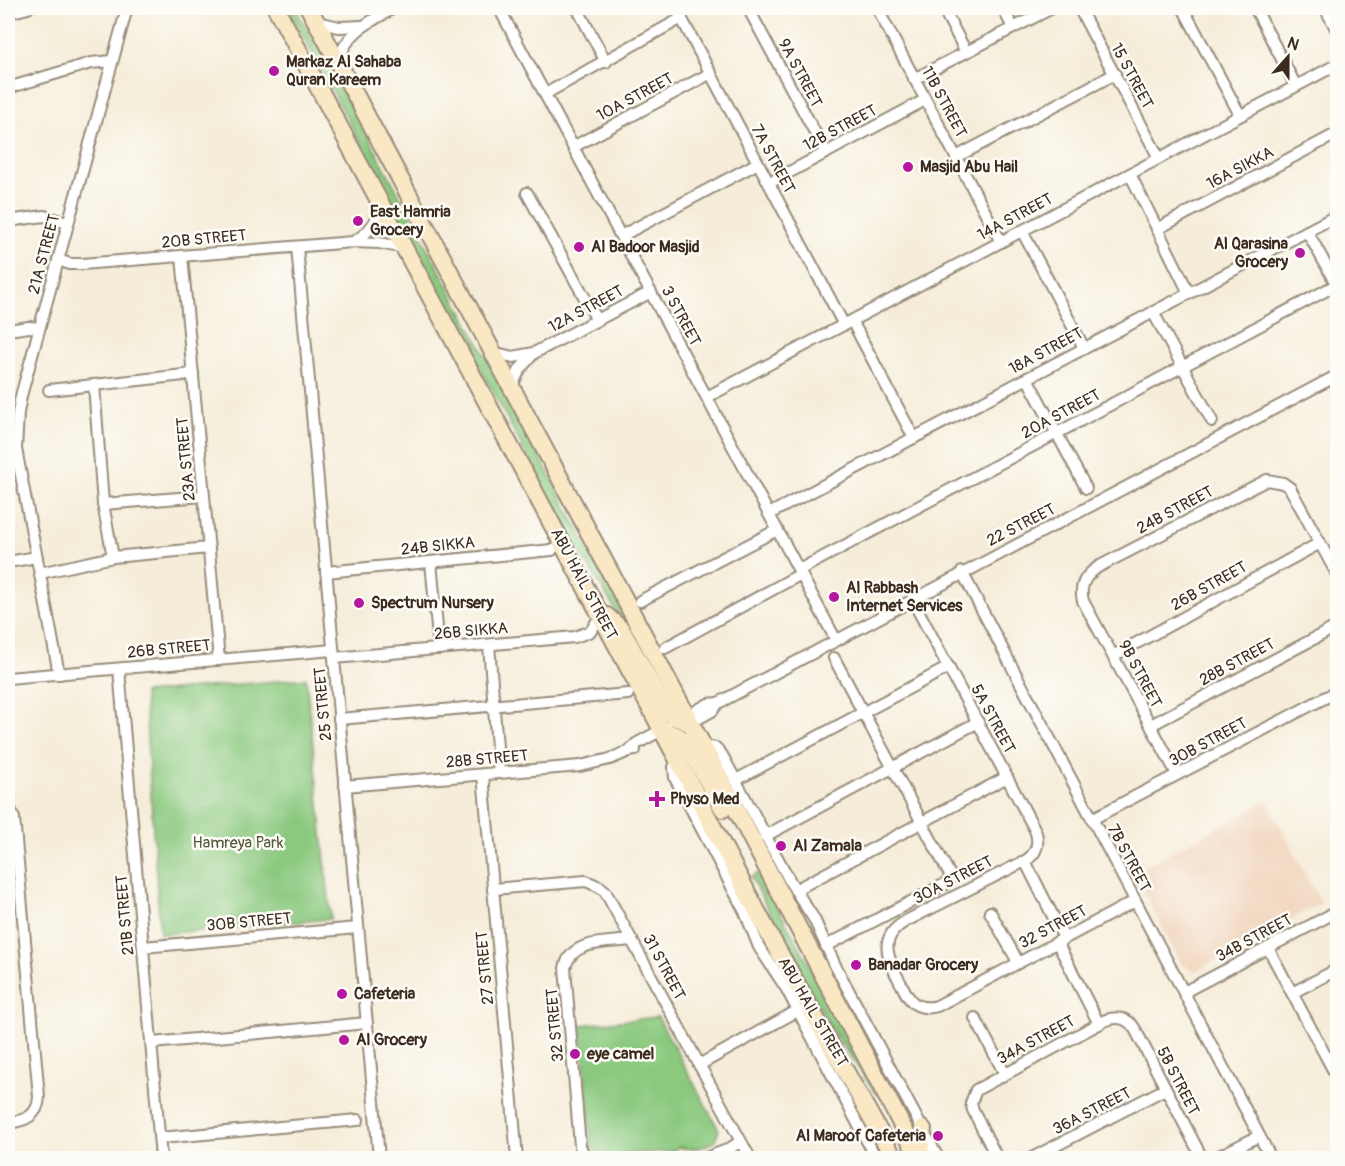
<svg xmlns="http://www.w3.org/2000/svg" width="1345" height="1166" viewBox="0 0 1345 1166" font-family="Pangolin,sans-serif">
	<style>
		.built { fill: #f1d5bd }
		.green { fill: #8bc97f; stroke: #637a4e; stroke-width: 1.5 }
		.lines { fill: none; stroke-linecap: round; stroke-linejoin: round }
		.street-casing { stroke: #988c7c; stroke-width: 14 }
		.secondary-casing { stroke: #988c7c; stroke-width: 20 }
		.street { stroke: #fff; stroke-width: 10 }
		.secondary { stroke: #fae7c3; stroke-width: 16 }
		.poi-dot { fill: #b5179e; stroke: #fdfcf7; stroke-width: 2 }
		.labels { text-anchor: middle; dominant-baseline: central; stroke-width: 5; stroke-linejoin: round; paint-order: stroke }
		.poi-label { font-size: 16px; font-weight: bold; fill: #3b2a1e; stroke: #fdfcf7; text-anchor: start }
		.street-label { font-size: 16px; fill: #3b2a1e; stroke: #fdfcf7 }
		.park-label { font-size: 16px; fill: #535a3b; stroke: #fdfcf7 }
	</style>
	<rect width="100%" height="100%" fill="#fdfcf7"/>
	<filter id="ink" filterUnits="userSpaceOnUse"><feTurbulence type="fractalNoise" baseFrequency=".0167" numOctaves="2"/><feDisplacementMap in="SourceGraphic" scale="12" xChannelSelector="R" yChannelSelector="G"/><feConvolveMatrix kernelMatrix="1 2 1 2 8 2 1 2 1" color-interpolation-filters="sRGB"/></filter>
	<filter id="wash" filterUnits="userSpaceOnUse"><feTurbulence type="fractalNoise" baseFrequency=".008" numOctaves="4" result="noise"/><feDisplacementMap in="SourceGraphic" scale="24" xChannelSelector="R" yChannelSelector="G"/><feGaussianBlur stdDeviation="1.35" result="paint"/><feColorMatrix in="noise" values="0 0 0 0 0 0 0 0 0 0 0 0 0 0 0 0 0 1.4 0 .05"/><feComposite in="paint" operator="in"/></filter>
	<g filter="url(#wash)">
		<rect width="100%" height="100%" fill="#f5edd9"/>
		<polygon class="built" points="1267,801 1321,903 1195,971 1182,965 1134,872"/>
		<g class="green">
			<polygon points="288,8 295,8 355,112 664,689 661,691 618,614 567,531"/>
			<polygon points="306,678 331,919 160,934 144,693"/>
			<polygon points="758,873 829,999 880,1097 876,1094 830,1027 751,877"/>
			<path d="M658,1017L719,1130L714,1142C702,1148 690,1151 678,1147L674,1151L602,1156L591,1147L581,1025Z"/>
		</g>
	</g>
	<g filter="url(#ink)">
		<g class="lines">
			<g class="street-casing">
				<g id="street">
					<polyline points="499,8 836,640"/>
					<polyline points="577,8 606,62"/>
					<polyline points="676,8 844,325"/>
					<polyline points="748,8 826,153"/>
					<polyline points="877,8 1001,242"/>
					<polyline points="943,8 966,52"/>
					<polyline points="1003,8 1013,28"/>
					<polyline points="1079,8 1159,158"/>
					<polyline points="1183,8 1240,115"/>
					<polyline points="1255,8 1296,86"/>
					<polyline points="1325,8 1338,32"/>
					<polyline points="8,13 28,8"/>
					<polyline points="317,22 339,27 362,26"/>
					<path d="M338,62C346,32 369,22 394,8"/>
					<polyline points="914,79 1052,8"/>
					<polyline points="8,88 91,63 112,61"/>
					<polyline points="545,94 682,18"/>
					<polyline points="573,147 711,73"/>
					<polyline points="956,157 1115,74"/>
					<polyline points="1130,174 1189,293"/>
					<polyline points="769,183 925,100"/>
					<polyline points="527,193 597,320"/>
					<polyline points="8,221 44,216 68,223"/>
					<polyline points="1157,229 1338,133"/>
					<polyline points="1022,231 1084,348"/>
					<polyline points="1307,231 1338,287"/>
					<polyline points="621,236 758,163"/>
					<path d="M353,242C369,233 377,222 382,204"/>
					<polyline points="297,247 379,1158"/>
					<polyline points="182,256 219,660"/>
					<polyline points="58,260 70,264 82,264 353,242 379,243 405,248"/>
					<polyline points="1153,312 1212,421"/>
					<polyline points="852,321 914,438"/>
					<polyline points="8,330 29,327 39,328"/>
					<polyline points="492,352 513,357 534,353 651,292"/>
					<polyline points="1027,378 1086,488"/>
					<polyline points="94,385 103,504 113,557"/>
					<polyline points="511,388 520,369 534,353"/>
					<polyline points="49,390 193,374"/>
					<polyline points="707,397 1338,64"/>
					<polyline points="103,504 204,496"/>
					<polyline points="769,514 1338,215"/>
					<polyline points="8,562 37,557"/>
					<polyline points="431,562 439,649"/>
					<polyline points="799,570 1338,284"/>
					<polyline points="326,572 552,550"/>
					<polyline points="962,572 1271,1158"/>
					<polyline points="40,573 113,557 209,548"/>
					<path d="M912,599L1035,830C1040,843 1037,854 1025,861L906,921C878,937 887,957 899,980C904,988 907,999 915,1004C922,1008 930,1008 937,1006L1135,901"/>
					<polyline points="640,601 777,530"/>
					<polyline points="489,645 499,773"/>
					<polyline points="665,648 801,574"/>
					<polyline points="1113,656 1320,543"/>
					<polyline points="334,658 575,637 591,631 601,615"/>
					<polyline points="119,669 161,1158"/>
					<polyline points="59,674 16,449 18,413 21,396 127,8"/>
					<polyline points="8,678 333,650"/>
					<polyline points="683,718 708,704 718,703 724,700 1338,375"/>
					<polyline points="339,719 628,694"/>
					<polyline points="687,725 712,711 718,703"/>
					<polyline points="1151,725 1338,626"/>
					<polyline points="703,746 716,748 722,755 791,883 814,919 835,965 938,1158"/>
					<polyline points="629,751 636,744 667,727"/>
					<polyline points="678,760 674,767 675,778 745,912 759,947 786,988 876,1158"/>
					<path d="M1177,774L1083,601C1079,585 1085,576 1098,567L1267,480L1283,483L1290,488L1338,576"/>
					<polyline points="483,775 517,1158"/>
					<polyline points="736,780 949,667"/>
					<polyline points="345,786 580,766 610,759 629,751 635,750"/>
					<path d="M8,805L14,818L39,1097C38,1116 25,1121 8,1123"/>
					<polyline points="1092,819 1338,691"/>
					<polyline points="765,836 978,722"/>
					<polyline points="1025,861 1064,938"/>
					<polyline points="493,889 586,881 600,887 605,891 750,1158"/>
					<polyline points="795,890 1007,777"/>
					<polyline points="990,912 1018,962"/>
					<polyline points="1057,942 1099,1024"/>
					<polyline points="826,946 947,883 951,877 834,658"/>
					<polyline points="143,947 358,928"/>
					<polyline points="1268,948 1338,1079"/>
					<polyline points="1184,992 1338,911"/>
					<polyline points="1292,993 1338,969"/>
					<polyline points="975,1018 1005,1074"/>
					<polyline points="152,1043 367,1023"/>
					<polyline points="699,1065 797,1011"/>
					<polyline points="160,1138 358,1120"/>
					<path d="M585,1158L580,1146L565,968C571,939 608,943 632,940"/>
					<polyline points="706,1158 727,1150 740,1142"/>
					<path d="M997,1158L973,1110L971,1103L976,1090L1106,1020C1119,1016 1128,1018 1135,1029L1202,1158"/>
					<polyline points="1032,1158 1165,1089"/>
					<polyline points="1215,1158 1259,1136"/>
				</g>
			</g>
			<g class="secondary-casing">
				<g id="secondary">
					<polyline points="276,8 678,760 771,938 894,1158"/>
					<polyline points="309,8 703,746 919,1158"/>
					<polyline points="607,616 621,629 665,708 674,717 690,723"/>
					<polyline points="661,730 678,736 686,742 723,809"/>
					<polyline points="919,1158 923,1129"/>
				</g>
			</g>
			<use href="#street" class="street"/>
			<use href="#secondary" class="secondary"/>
		</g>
	</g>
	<g class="poi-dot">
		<circle cx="274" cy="71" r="6"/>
		<circle cx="908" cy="167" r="6"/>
		<circle cx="358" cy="221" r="6"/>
		<circle cx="579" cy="247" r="6"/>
		<circle cx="1300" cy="253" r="6"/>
		<circle cx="834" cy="597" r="6"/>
		<circle cx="359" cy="603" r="6"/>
		<path d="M654 790h6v6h6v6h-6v6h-6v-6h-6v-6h6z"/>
		<circle cx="781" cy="846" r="6"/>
		<circle cx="856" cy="965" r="6"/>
		<circle cx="342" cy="994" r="6"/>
		<circle cx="344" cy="1040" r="6"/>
		<circle cx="575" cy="1054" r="6"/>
		<circle cx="938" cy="1136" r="6"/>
	</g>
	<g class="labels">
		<g class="poi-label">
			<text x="286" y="62">Markaz Al Sahaba<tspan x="286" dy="18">Quran Kareem</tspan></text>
			<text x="920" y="167">Masjid Abu Hail</text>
			<text x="370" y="212">East Hamria<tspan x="370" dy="18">Grocery</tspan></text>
			<text x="1288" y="244" text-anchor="end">Al Qarasina<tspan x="1288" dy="18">Grocery</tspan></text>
			<text x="591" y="247">Al Badoor Masjid</text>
			<text x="846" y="588">Al Rabbash<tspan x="846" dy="18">Internet Services</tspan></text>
			<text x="371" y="603">Spectrum Nursery</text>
			<text x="670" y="799">Physo Med</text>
			<text x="793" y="846">Al Zamala</text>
			<text x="868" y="965">Banadar Grocery</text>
			<text x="354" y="994">Cafeteria</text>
			<text x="356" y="1040">Al Grocery</text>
			<text x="587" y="1054">eye camel</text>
			<text x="926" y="1136" text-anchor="end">Al Maroof Cafeteria</text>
		</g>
		<g class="street-label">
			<text transform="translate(800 73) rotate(62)">9A STREET</text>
			<text transform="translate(1132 76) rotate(62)">15 STREET</text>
			<text transform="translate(635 97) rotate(-28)">10A STREET</text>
			<text transform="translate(944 102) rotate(62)">11B STREET</text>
			<text transform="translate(840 128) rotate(-28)">12B STREET</text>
			<text transform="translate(773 159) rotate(62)">7A STREET</text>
			<text transform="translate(1240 168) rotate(-28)">16A SIKKA</text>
			<text transform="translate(1015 217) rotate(-28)">14A STREET</text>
			<text transform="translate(204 239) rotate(-5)">20B STREET</text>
			<text transform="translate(44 254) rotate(-75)">21A STREET</text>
			<text transform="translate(586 309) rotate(-28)">12A STREET</text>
			<text transform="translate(681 316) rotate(62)">3 STREET</text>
			<text transform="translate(1046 351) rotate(-28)">18A STREET</text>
			<text transform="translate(1061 414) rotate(-28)">20A STREET</text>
			<text transform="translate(186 459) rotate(-95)">23A STREET</text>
			<text transform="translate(1175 510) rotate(-28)">24B STREET</text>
			<text transform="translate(1021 525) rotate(-27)">22 STREET</text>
			<text transform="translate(438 546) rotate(-6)">24B SIKKA</text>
			<text transform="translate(584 584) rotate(62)">ABU HAIL STREET</text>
			<text transform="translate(1209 586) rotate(-29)">26B STREET</text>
			<text transform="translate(471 631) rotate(-5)">26B SIKKA</text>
			<text transform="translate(169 649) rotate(-5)">26B STREET</text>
			<text transform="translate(1237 662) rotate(-28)">28B STREET</text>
			<text transform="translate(1140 674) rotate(62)">9B STREET</text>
			<text transform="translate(323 704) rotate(-95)">25 STREET</text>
			<text transform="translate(993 719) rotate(62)">5A STREET</text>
			<text transform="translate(1208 742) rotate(-28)">30B STREET</text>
			<text transform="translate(487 759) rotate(-5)">28B STREET</text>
			<text transform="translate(1129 858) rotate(62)">7B STREET</text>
			<text transform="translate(953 880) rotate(-27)">30A STREET</text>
			<text transform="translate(125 915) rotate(-95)">21B STREET</text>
			<text transform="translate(249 922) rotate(-5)">30B STREET</text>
			<text transform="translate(1053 927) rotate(-28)">32 STREET</text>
			<text transform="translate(1254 938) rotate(-28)">34B STREET</text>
			<text transform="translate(664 967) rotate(62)">31 STREET</text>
			<text transform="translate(485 968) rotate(-95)">27 STREET</text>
			<text transform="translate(813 1012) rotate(60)">ABU HAIL STREET</text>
			<text transform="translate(555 1025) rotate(-95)">32 STREET</text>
			<text transform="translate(1036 1040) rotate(-28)">34A STREET</text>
			<text transform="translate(1178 1081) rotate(63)">5B STREET</text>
			<text transform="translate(1092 1111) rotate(-27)">36A STREET</text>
		</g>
		<g class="park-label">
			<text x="238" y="843">Hamreya Park</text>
		</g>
	</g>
	<rect width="1345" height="1166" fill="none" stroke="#fdfcf7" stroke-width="30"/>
	<g transform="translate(1288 57) rotate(21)" stroke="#fdfcf7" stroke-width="4.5" paint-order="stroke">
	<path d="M0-4.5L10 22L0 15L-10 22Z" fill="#3b2a1e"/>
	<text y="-9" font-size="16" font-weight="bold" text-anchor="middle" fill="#3b2a1e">N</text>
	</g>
</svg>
